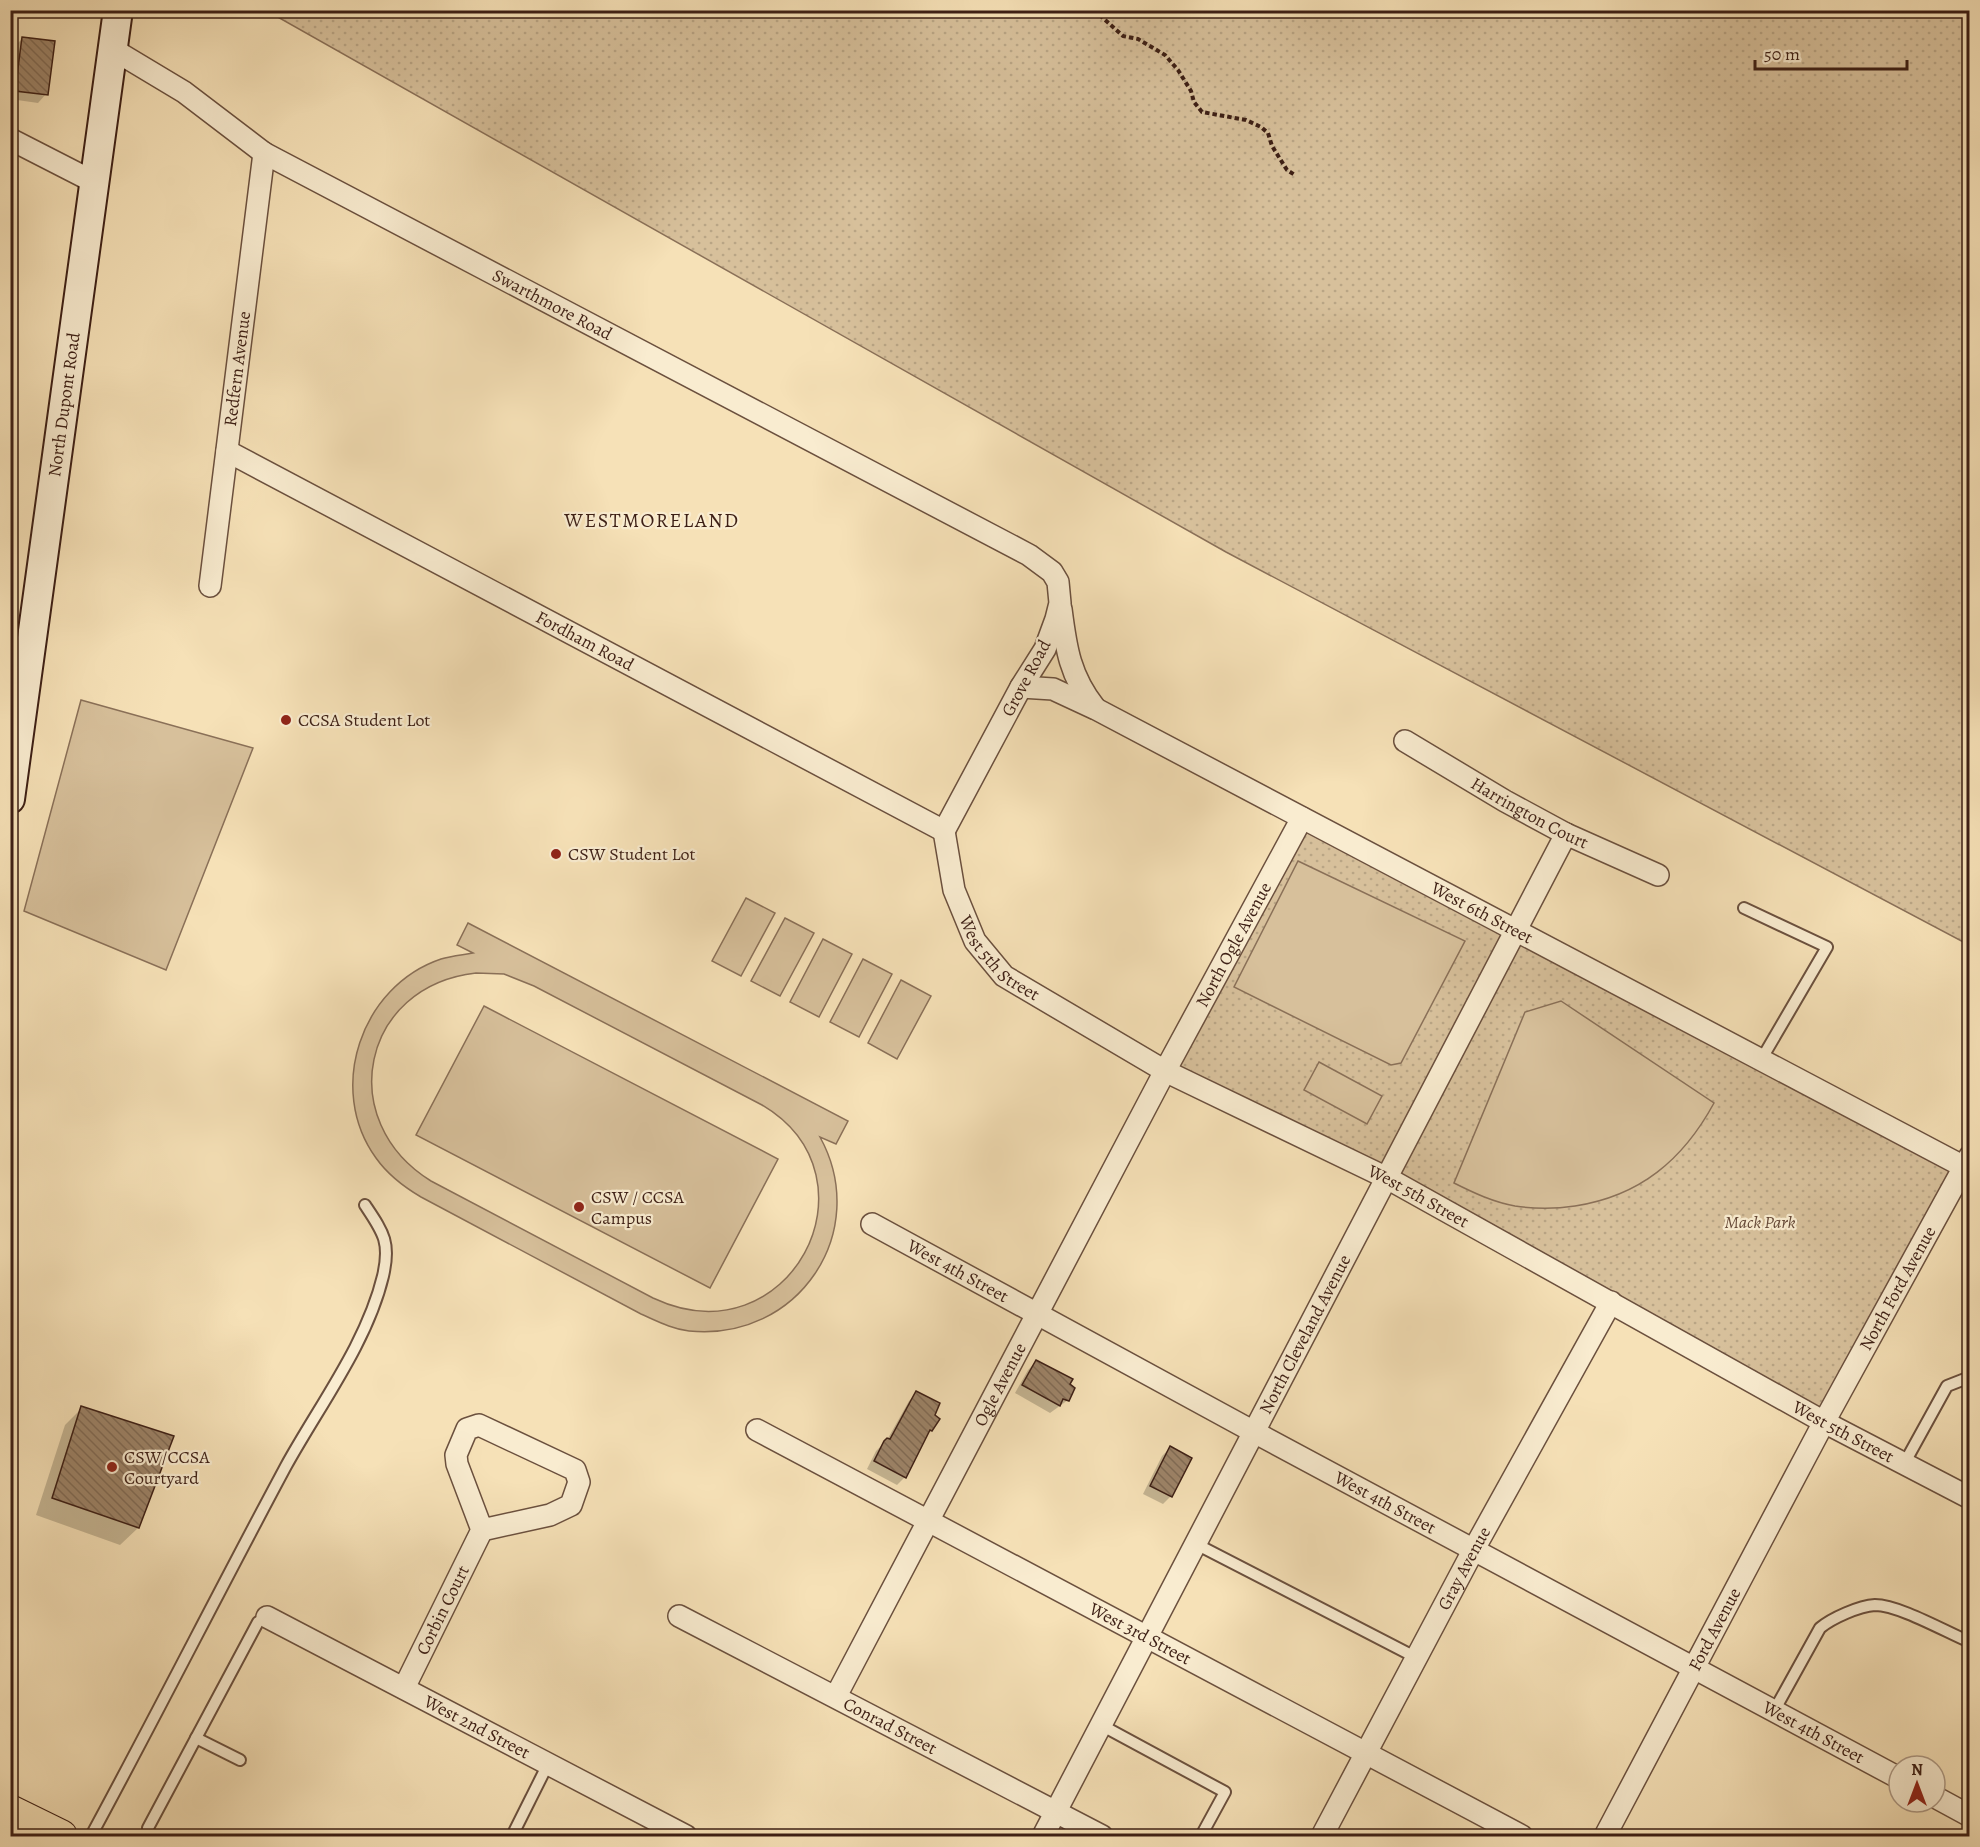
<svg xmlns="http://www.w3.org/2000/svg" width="1980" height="1847" viewBox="0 0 1980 1847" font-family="Alegreya,serif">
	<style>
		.grass { fill: url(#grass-dots); stroke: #8a7058; stroke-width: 1.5 }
		.garden { fill: #d7c09b; stroke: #8a7058; stroke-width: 1.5; fill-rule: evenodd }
		.shadow { fill: #0003 }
		.building { fill: url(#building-back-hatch); stroke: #3d1f15; stroke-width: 1.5 }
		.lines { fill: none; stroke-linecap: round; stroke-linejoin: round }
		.service-casing { stroke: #6b503e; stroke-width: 14 }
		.minor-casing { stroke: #6b503e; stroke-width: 24 }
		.secondary-casing { stroke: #3d1f15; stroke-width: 32 }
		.primary-casing { stroke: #3d1f15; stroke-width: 34 }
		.path { stroke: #3d1f15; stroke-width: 4; stroke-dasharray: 4.5 3; stroke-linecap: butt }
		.service { stroke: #f9ecd0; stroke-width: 10 }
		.minor { stroke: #f9ecd0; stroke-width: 21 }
		.secondary { stroke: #f9ecd0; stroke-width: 28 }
		.primary { stroke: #f6e1b7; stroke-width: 32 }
		.poi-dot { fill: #8f2418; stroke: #f9ecd0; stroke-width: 2 }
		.labels { text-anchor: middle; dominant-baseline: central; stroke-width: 4.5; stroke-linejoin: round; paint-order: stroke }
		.street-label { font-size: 18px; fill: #3d1f15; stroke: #f9ecd0 }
		.poi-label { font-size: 18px; fill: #3d1f15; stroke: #f9ecd0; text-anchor: start }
		.park-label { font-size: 18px; font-style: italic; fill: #644736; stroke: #f9ecd0 }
		.neighbourhood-label { font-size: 20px; letter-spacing: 1.5px; fill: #3d1f15; stroke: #f9ecd0 }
	</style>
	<defs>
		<pattern id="grass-dots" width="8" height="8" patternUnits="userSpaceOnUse" patternTransform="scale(1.5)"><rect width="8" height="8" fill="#d7c09b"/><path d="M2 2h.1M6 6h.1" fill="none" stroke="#b9a585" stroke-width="1.8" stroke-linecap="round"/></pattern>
		<pattern id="building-back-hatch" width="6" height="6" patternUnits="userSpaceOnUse" patternTransform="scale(1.5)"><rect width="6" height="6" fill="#9d8469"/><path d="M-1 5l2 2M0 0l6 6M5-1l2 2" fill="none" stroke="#816b55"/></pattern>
	</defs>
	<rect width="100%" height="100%" fill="#f6e1b7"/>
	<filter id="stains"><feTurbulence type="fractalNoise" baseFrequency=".00333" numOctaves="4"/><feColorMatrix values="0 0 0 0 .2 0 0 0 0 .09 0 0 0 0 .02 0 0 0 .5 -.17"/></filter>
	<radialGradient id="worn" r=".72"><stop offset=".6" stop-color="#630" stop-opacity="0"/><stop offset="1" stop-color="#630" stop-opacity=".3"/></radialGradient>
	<g class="grass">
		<polygon points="267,11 1969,11 1969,945 1226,552"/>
		<polygon points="1302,818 1964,1167 1824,1422 1165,1071"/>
	</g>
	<g class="garden">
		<polygon points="81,700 253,748 166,970 24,911"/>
		<polygon points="1298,861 1465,941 1401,1063 1391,1065 1234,987"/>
		<polygon points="746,898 775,913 741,976 712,961"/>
		<polygon points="785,918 814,933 780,996 751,981"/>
		<path d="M468,923L848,1121L836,1144L820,1137C872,1232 798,1342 689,1331C672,1329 657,1321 641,1314L421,1197C404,1187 388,1175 376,1158C326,1089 361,986 441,959C451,956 462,955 473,953L457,945ZM476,973L504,974L534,986L762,1105C885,1178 789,1362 653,1298L431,1181C334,1121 361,986 476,973Z"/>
		<polygon points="823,939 852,954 819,1017 790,1002"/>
		<polygon points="863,959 892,974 859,1037 830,1022"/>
		<polygon points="901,980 931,996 897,1059 868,1043"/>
		<path d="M1561,1001L1714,1103C1683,1160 1640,1196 1575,1206C1555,1209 1535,1209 1515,1206C1493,1202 1474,1193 1454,1183L1525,1012Z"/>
		<polygon points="484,1006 778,1159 710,1288 416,1135"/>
		<polygon points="1319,1062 1382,1096 1367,1124 1304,1090"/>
	</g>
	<g class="shadow">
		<polygon points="23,38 46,94 38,103 10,99 10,79 15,46"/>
		<polygon points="1036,1362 1068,1384 1068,1400 1050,1413 1015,1393 1028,1370"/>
		<polygon points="917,1393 931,1430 925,1436 905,1477 897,1485 867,1469 876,1451 887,1440 909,1401"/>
		<polygon points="82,1408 172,1437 138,1528 120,1545 36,1515 65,1425"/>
		<polygon points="1170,1448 1171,1496 1163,1504 1143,1494 1162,1456"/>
	</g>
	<g class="building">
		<polygon points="22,37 55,41 48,95 15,91"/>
		<polygon points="1036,1360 1073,1379 1070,1384 1075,1388 1069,1401 1063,1399 1060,1406 1022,1385"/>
		<polygon points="916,1391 940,1403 935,1415 940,1419 932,1431 930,1430 906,1478 874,1461 884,1441 887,1438 890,1439"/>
		<polygon points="81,1406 174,1436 139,1528 52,1498"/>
		<polygon points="1170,1446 1192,1458 1172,1497 1150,1486"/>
	</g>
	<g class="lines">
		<g class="service-casing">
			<g id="service">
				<polyline points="1744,908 1827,947 1761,1060"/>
				<polyline points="1904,1464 1947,1386 1970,1377"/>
				<polyline points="1196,1544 1417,1658"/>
				<path d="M1774,1711L1820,1628C1832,1618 1859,1606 1875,1605C1899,1605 1946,1632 1970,1642"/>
				<polyline points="1101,1725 1225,1792 1201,1836"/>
				<polyline points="196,1738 240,1760"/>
				<polyline points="148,1828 258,1622 267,1617"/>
				<path d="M91,1836C157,1714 220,1589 286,1466C319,1406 367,1343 383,1276C391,1242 383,1232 365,1205"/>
				<polyline points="512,1836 548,1764"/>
			</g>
		</g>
		<g class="minor-casing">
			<g id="minor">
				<path id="s1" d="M114,50L184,92L264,153L1029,555L1052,572L1058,582L1060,603L1056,619L1045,649L1021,687L944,831"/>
				<polyline points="10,139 94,182"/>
				<path id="s2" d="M227,451L944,831"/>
				<path id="s3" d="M210,586L264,153"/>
				<path d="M1061,609C1066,649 1070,676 1095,708"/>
				<path id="s4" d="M1021,687L1053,689L1096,709L1970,1170"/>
				<path id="s5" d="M1405,741L1505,801L1566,834L1658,875"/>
				<path id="s6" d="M944,831L954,890L975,941L1004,976L1165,1071L1387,1178L1824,1422L1970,1498"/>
				<path id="s7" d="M872,1224L1254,1432L1899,1778"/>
				<path id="s8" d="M757,1430L1522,1836"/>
				<path id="s9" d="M679,1616L1102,1836"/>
				<path id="s10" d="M267,1617L686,1836"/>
				<path id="s11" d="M404,1688L482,1530L457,1464L456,1455L467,1429L479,1425L575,1470L579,1482L571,1505L550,1515L482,1530"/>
				<path id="s12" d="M836,1696L1165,1071L1302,818"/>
				<polyline points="1935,1797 1970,1816"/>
				<path id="s13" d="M1043,1836L1566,834"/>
				<path id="s14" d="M1322,1836L1474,1549L1611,1302"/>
				<path id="s15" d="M1605,1836L1824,1422L1970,1156"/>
			</g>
		</g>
		<g class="secondary-casing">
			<g id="secondary">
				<path id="s16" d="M10,799L118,10"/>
			</g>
		</g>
		<g class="primary-casing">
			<polyline id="primary" points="10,1811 61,1836"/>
		</g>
		<polyline class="path" points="1094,10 1123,36 1138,39 1165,55 1178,70 1191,91 1194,102 1202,112 1246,120 1261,127 1268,133 1272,146 1287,170 1295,175"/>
		<use href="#service" class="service"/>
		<use href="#minor" class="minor"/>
		<use href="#secondary" class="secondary"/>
		<use href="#primary" class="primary"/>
	</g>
	<g class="poi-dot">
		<circle cx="286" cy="720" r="6"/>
		<circle cx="556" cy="854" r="6"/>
		<circle cx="579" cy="1207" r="6"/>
		<circle cx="112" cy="1467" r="6"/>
	</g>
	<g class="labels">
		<g class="street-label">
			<text stroke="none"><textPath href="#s1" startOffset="508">Swarthmore Road</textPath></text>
			<text stroke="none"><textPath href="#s3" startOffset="219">Redfern Avenue</textPath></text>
			<text stroke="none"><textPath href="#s16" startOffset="398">North Dupont Road</textPath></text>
			<text stroke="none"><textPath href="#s2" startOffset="405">Fordham Road</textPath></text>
			<text transform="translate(1026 678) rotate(-62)">Grove Road</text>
			<text stroke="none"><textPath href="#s5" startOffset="144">Harrington Court</textPath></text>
			<text stroke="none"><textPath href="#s4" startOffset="516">West 6th Street</textPath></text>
			<text stroke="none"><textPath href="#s12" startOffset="850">North Ogle Avenue</textPath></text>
			<text stroke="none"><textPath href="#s6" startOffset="144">West 5th Street</textPath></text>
			<text stroke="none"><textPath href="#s6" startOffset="630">West 5th Street</textPath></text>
			<text stroke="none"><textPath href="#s7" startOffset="98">West 4th Street</textPath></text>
			<text stroke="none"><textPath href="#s15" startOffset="621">North Ford Avenue</textPath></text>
			<text stroke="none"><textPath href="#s13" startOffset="566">North Cleveland Avenue</textPath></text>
			<text stroke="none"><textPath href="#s12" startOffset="352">Ogle Avenue</textPath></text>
			<text stroke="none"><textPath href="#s6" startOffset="1116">West 5th Street</textPath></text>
			<text stroke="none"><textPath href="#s7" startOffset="584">West 4th Street</textPath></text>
			<text stroke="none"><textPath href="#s14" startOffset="303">Gray Avenue</textPath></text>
			<text stroke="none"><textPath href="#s11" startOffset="87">Corbin Court</textPath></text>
			<text stroke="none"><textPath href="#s15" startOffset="234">Ford Avenue</textPath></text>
			<text stroke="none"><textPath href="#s8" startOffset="434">West 3rd Street</textPath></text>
			<text stroke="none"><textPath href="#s9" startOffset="238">Conrad Street</textPath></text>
			<text stroke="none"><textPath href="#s10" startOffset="237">West 2nd Street</textPath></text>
			<text stroke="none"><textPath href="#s7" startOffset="1070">West 4th Street</textPath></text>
		</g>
		<g class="poi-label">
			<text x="298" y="720">CCSA Student Lot</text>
			<text x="568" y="854">CSW Student Lot</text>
			<text x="591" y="1197">CSW / CCSA<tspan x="591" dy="21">Campus</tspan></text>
			<text x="124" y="1457">CSW/CCSA<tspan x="124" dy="21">Courtyard</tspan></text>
		</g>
		<g class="park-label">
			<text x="1760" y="1222">Mack Park</text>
		</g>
		<g class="neighbourhood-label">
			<text x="652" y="520">WESTMORELAND</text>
		</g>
	</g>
	<rect width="1980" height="1847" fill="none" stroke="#f6e1b7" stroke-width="36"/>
	<rect x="12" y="12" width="1956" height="1823" fill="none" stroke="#3d1f15" stroke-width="3"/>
	<rect x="18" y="18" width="1944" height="1811" fill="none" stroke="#3d1f15" stroke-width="1.5"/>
	<g transform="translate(1917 1784)"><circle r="28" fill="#f9ecd0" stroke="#ae9a85" stroke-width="1.5"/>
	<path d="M0-4.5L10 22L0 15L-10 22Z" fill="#8f2418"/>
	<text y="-9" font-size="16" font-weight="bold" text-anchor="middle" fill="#3d1f15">N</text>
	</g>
	<path d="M1755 60v9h152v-9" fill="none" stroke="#3d1f15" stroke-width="3"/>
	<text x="1764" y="60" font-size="18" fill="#3d1f15" stroke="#f9ecd0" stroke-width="4.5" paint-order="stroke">50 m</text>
	<rect width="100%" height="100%" filter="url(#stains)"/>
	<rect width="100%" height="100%" fill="url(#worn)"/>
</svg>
